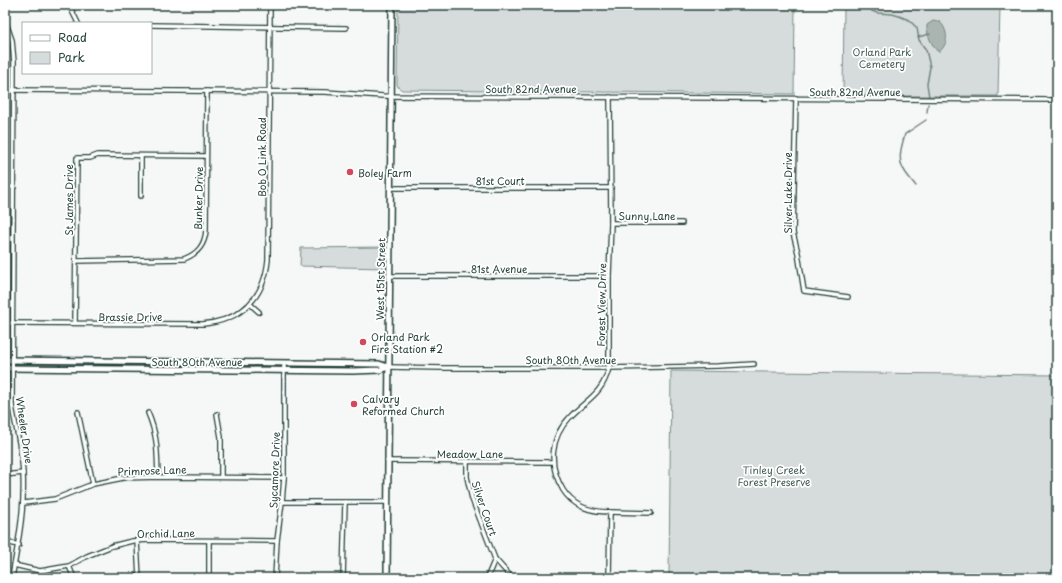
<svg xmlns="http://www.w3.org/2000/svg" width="1062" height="583" viewBox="0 0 1062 583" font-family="'Playpen Sans',sans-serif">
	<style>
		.green { fill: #d6dcdb; stroke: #7a8c88 }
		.water { fill: #aab5b1; stroke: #72857f }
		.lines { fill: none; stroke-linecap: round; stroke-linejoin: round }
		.stream { stroke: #72857f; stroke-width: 1.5 }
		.street-casing { stroke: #1f3d34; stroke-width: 6 }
		.secondary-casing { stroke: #1f3d34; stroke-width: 8 }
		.street { stroke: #fff; stroke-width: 3.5 }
		.secondary { stroke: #fff; stroke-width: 5 }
		.poi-dot { fill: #d1495b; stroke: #fff; stroke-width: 1.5 }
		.labels { text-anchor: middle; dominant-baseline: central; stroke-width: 3.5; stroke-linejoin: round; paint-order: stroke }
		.park-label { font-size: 10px; fill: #445d55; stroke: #fff }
		.street-label { font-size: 10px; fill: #1f3d34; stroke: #fff }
		.poi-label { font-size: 10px; fill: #1f3d34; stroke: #fff; text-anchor: start }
	</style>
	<rect width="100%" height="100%" fill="#f6f7f7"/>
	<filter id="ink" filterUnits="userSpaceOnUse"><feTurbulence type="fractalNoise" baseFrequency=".025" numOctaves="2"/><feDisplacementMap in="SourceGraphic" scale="8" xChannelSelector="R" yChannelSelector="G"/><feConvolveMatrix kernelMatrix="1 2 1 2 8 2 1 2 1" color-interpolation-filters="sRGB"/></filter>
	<g filter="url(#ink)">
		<g class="green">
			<polygon points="398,5 795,5 794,94 402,90 398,87 397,84"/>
			<polygon points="844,5 1000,5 998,96 843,96"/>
			<polygon points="385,247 384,268 300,266 301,248"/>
			<polygon points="671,371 1057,375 1057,578 669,578"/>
		</g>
		<path class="water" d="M933,21L940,22C948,30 949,43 940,51H937C932,45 926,34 927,25Z"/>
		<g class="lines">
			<g class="stream">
				<polyline points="867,5 872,11 877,13 892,14 899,16 909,20 917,28 919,40 926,50 930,67 927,84 929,97"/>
				<polyline points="918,37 930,34"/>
				<polyline points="927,112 928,104"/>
				<path d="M916,186C898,164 897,162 905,134L926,120"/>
			</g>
			<g class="street-casing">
				<g id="street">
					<polyline points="69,5 78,23"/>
					<path d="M5,20L12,40L14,62L12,406C16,429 22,451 23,474C25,509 18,543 12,578"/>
					<polyline points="151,25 346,28"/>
					<polyline points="5,90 325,92 383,96 1057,100"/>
					<polyline points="796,98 793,233 798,253 804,291 848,297"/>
					<polyline points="5,187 14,187"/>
					<polyline points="390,188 611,188"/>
					<polyline points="141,196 141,156"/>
					<polyline points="611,223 682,223"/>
					<path d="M76,261L184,259C197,254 205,246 206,230L207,91"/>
					<polyline points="389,276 609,276"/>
					<polyline points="250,304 259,312"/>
					<path d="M5,323L203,324C241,320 264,299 268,260L270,5"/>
					<polyline points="75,323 77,158 90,158 98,155 206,156"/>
					<polyline points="388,367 442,368 609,368 719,366 754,364"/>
					<polyline points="5,407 12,406"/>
					<polyline points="78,412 93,484"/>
					<path d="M148,413C158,437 157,451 158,477"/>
					<polyline points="217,414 221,437 221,477"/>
					<polyline points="387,461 552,462"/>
					<polyline points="467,461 467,477 472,499 495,559 512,578"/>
					<polyline points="5,475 23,473"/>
					<polyline points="282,502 387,502"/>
					<polyline points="24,503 55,499 93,484 123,478 158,477 284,478"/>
					<polyline points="610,512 651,513"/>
					<polyline points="137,541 139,578"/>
					<polyline points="5,542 19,545"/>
					<polyline points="14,565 40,571 69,566 87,556 112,546 132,541 150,540 277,541"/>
					<polyline points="69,566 74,578"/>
					<polyline points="209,578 209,541"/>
					<polyline points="275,578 277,541 282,502 284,478 284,363"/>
					<polyline points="343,578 345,502"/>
					<polyline points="487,578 495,559"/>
					<path d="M609,578L610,512C591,512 573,506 563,490C548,465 550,438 570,417C587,399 602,395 609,368V276L611,223L610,97"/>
				</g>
			</g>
			<g class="secondary-casing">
				<g id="secondary">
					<polyline points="5,360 379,364 388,367"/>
					<polyline points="5,368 353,371 380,370 388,367"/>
					<polyline points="387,578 392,5"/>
				</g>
			</g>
			<use href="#street" class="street"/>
			<use href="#secondary" class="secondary"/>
		</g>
	</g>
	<g class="poi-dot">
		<circle cx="350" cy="172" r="4"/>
		<circle cx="363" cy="342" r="4"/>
		<circle cx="354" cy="404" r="4"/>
	</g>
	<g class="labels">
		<g class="park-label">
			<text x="882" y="51">Orland Park<tspan x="882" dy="12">Cemetery</tspan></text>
			<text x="774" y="469">Tinley Creek<tspan x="774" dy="12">Forest Preserve</tspan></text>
		</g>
		<g class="street-label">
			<text x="531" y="88">South 82nd Avenue</text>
			<text x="855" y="91">South 82nd Avenue</text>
			<text transform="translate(261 157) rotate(-90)">Bob O Link Road</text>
			<text x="500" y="180">81st Court</text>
			<text transform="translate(787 193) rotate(-90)">Silver Lake Drive</text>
			<text transform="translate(198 198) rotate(-89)">Bunker Drive</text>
			<text transform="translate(68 200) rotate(-90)">St James Drive</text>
			<text x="647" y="215">Sunny Lane</text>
			<text x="499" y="268">81st Avenue</text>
			<text transform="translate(380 279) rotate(-89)">West 151st Street</text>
			<text transform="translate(601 305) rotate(-89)">Forest View Drive</text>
			<text x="130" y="316">Brassie Drive</text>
			<text x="571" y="359">South 80th Avenue</text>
			<text x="197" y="361">South 80th Avenue</text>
			<text transform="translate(25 430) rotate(82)">Wheeler Drive</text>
			<text x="470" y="453">Meadow Lane</text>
			<text transform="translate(152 470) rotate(-2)">Primrose Lane</text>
			<text transform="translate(274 470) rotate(-88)">Sycamore Drive</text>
			<text transform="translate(485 508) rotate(71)">Silver Court</text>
			<text transform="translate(166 533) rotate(-1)">Orchid Lane</text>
		</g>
		<g class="poi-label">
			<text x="358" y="172">Boley Farm</text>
			<text x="371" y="336">Orland Park<tspan x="371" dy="12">Fire Station #2</tspan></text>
			<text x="362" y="398">Calvary<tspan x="362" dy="12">Reformed Church</tspan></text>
		</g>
	</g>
	<rect width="1062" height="583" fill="none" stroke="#fff" stroke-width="20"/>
	<rect x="10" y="10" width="1042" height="563" fill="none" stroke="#1f3d34" stroke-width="1.5" filter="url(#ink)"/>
	<rect x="22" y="22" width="130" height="52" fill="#ffffff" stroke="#a5b1ae"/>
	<rect x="30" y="35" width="20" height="6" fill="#ffffff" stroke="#a5b1ae"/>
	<text x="58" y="42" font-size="12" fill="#1f3d34">Road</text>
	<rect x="30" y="52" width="20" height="12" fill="#d6dcdb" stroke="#a5b1ae"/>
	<text x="58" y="62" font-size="12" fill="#1f3d34">Park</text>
</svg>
